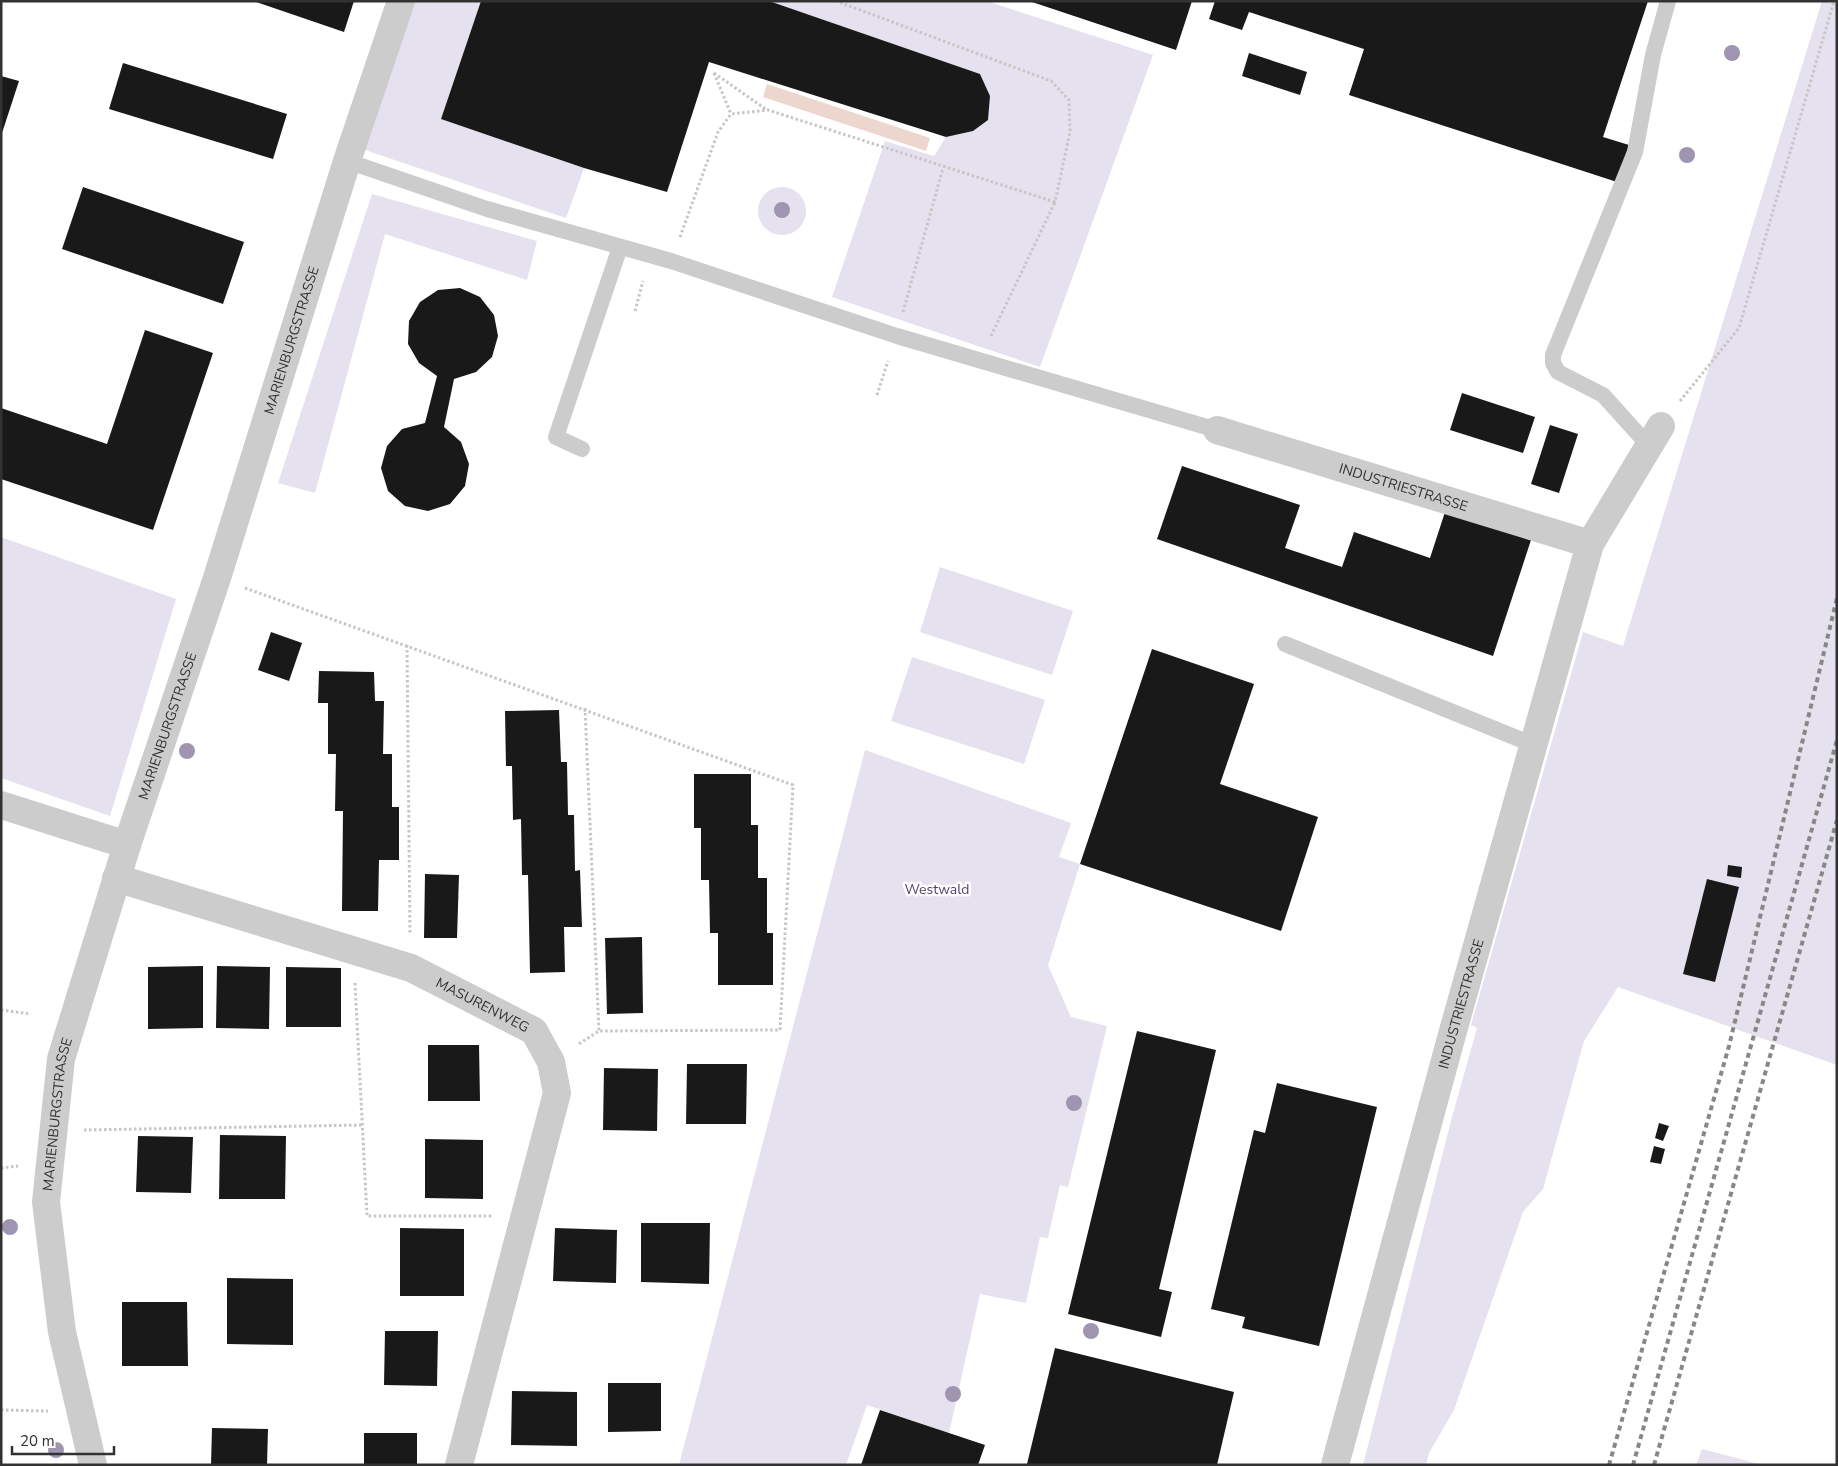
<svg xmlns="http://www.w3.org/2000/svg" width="1838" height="1466" viewBox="0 0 1838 1466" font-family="'Nunito Sans',sans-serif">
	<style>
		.green { fill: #e5e1ee }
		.water { fill: #edd6cd }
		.building { fill: #191919 }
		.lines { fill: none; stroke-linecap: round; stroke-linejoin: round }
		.path { stroke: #c6c6c6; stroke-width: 3; stroke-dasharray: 2.5 2.5; stroke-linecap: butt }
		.lane { stroke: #ccc; stroke-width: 16 }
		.street { stroke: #ccc; stroke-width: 28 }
		.rail { stroke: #878787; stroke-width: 4; stroke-dasharray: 5 4; stroke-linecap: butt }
		.tree { fill: #a095b0 }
		.labels { text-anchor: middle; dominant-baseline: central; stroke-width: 5; stroke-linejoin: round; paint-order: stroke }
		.street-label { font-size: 14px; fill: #323232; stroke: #fff }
		.park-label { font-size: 14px; fill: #523e6f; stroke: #fff }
	</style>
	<rect width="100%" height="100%" fill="#fff"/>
	<g class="green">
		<polygon points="406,1 481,1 441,119 584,168 566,218 356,147"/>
		<polygon points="768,1 986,1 1153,55 1040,367 832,297 885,141 934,156 946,137 973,131 988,119 990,96 980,74"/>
		<polygon points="1822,1 1837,1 1837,1065 1618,987 1584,1041 1543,1189 1523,1212 1454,1410 1429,1453 1426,1465 1363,1465 1452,1117 1477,1028 1471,1025 1583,632 1623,646"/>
		<circle cx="782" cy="211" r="24"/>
		<polygon points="372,194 537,241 527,280 385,234 315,493 278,483"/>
		<polygon points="1,537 176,599 110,816 1,778"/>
		<polygon points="940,567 1073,611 1052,675 920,632"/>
		<polygon points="912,657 1045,700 1024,764 891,721"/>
		<polygon points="865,750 1071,823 1059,857 1080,864 1048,965 1071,1017 1107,1026 1068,1187 1060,1185 1048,1238 1040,1237 1026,1303 980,1294 949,1433 867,1405 846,1465 679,1465"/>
		<polygon points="1702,1449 1763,1465 1696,1465"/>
	</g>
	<polygon class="water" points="767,84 930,138 926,151 763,97"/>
	<g class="building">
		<polygon points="253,1 354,1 344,32"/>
		<polygon points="481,1 769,1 980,74 990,96 988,120 973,131 946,137 709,62 667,192 584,168 441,119"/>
		<polygon points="1029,1 1192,1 1176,50"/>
		<polygon points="1215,1 1648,1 1603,137 1629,145 1617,182 1349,95 1364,49 1249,12 1242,30 1209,19"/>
		<polygon points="1249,53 1307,72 1300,95 1242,76"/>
		<polygon points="123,63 287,114 273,159 109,109"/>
		<polygon points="1,76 19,81 2,133 1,133"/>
		<polygon points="83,187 244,242 223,304 62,249"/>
		<polygon points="460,288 480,297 494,315 498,336 492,357 476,372 454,379 444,427 461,442 469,464 465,486 450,504 428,511 405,506 388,491 381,468 387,446 402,429 425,423 437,376 419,363 408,344 409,321 420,302 438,290"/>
		<polygon points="145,330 213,353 153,530 1,479 1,408 107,444"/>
		<polygon points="1462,393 1535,417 1523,453 1450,430"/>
		<polygon points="1550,425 1578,434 1559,493 1531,484"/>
		<polygon points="1182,466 1300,505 1285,548 1342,567 1354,532 1430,558 1445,512 1531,540 1493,656 1157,539"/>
		<polygon points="271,632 302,643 289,681 258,670"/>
		<polygon points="1152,649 1254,684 1220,784 1318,817 1281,931 1080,864"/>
		<polygon points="319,671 374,672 375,701 384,701 383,754 392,754 392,807 399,807 399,860 379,860 378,911 342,911 343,811 335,811 336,754 328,754 328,703 318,703"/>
		<polygon points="559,710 561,762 567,762 568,815 574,815 575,871 580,870 582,927 564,927 565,972 530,973 528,875 522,875 521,819 513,820 512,766 506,766 505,711"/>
		<polygon points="694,774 751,774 751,825 758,825 758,878 767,878 767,933 773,933 773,985 718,985 718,933 710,933 709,880 701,880 701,828 694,828"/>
		<polygon points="1728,865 1742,867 1741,878 1727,876"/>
		<polygon points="425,874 459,875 457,938 424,938"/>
		<polygon points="1707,879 1739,887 1715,982 1683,974"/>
		<polygon points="642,937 643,1013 607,1014 605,938"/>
		<polygon points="203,966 203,1028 148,1029 148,967"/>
		<polygon points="217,966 270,967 269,1029 216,1028"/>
		<polygon points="286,967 341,968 341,1027 286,1027"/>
		<polygon points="1137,1031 1216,1050 1159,1289 1172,1292 1161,1337 1068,1314"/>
		<polygon points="428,1045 479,1045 480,1101 428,1101"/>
		<polygon points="687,1064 747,1064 746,1124 686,1124"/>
		<polygon points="604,1068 658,1069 657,1131 603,1130"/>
		<polygon points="1277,1083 1377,1107 1319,1346 1242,1328 1245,1317 1211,1309 1254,1130 1265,1133"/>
		<polygon points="1659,1123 1669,1126 1663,1141 1655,1138"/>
		<polygon points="220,1135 286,1136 285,1199 219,1199"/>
		<polygon points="138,1136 193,1137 191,1193 136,1192"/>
		<polygon points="425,1139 483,1140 483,1199 425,1198"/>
		<polygon points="1654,1146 1665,1149 1661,1164 1650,1162"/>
		<polygon points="641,1223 710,1223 709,1284 641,1282"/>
		<polygon points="400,1228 464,1229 464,1296 400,1296"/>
		<polygon points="555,1228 617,1230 616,1283 553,1281"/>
		<polygon points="227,1278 293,1279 293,1345 227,1344"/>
		<polygon points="122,1302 187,1302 188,1366 122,1366"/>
		<polygon points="385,1331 438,1331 437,1386 384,1385"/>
		<polygon points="1055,1348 1234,1392 1217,1465 1027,1464"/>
		<polygon points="608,1383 661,1383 661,1431 608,1432"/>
		<polygon points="512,1391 577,1392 577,1446 511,1445"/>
		<polygon points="880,1410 985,1445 978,1465 861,1465"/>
		<polygon points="212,1428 268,1429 267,1465 211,1465"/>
		<rect x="364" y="1433" width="53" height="32"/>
	</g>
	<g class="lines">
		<g class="path">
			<polyline points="714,73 767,110"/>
			<polyline points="714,73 731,114"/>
			<polyline points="680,237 718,132 731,114 768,110 1055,202 1070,132 1069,100 1051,81 836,1"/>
			<polyline points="635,311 643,281"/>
			<polyline points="903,312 943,168"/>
			<polyline points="991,336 1055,202"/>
			<polyline points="877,395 888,361"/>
			<polyline points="1680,401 1739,328 1834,1"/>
			<polyline points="245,588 793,785 780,1030 599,1031 577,1045"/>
			<polyline points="407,645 410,935"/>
			<polyline points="585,708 599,1031"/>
			<polyline points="355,983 367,1216 492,1216"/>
			<polyline points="1,1010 31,1014"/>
			<polyline points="84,1130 364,1125"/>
			<polyline points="1,1168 18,1166"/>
			<polyline points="1,1410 48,1411"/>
		</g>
		<g class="lane">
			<polyline points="347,161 487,209 671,261 897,336 1217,430"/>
			<polyline points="1649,446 1603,395 1558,372 1553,363 1553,355 1635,152 1653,55 1668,1"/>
			<polyline points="582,449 556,437 620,247"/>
			<polyline points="1285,644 1534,745"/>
		</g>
		<g class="street">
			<path id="s1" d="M1217,430L1590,544"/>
			<polyline points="1,805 127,845"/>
			<path id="s2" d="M116,878L411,968L534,1031L551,1062L557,1093L459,1465"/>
			<path id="s3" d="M93,1465L62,1332L46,1202L61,1059L127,845L217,578L347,161L401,1"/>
			<path id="s4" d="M1335,1465L1453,1031L1590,544L1661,426"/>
		</g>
		<g class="rail">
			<polyline points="1609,1465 1729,1046 1837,598"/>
			<polyline points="1633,1465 1837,740"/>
			<polyline points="1654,1465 1837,820"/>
		</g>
	</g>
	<g class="tree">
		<circle cx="1732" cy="53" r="8"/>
		<circle cx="1687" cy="155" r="8"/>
		<circle cx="782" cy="210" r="8"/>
		<circle cx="187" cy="751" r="8"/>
		<circle cx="1074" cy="1103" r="8"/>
		<circle cx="10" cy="1227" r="8"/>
		<circle cx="1091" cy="1331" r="8"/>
		<circle cx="953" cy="1394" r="8"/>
		<circle cx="56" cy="1450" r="8"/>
	</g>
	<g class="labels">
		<g class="street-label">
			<text stroke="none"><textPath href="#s3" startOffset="1166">MARIENBURGSTRASSE</textPath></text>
			<text stroke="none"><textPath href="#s1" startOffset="195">INDUSTRIESTRASSE</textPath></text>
			<text stroke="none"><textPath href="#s3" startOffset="761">MARIENBURGSTRASSE</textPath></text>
			<text stroke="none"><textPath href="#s4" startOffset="478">INDUSTRIESTRASSE</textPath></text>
			<text stroke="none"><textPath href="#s2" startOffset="389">MASURENWEG</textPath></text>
			<text stroke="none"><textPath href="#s3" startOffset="356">MARIENBURGSTRASSE</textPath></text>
		</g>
		<g class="park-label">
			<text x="937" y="889">Westwald</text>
		</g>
	</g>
	<rect width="1838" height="1466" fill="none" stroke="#323232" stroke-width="5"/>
	<path d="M12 1446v8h102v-8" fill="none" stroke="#323232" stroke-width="2.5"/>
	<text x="20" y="1446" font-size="15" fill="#323232" stroke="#ffffff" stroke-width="4" paint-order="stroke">20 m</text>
</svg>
